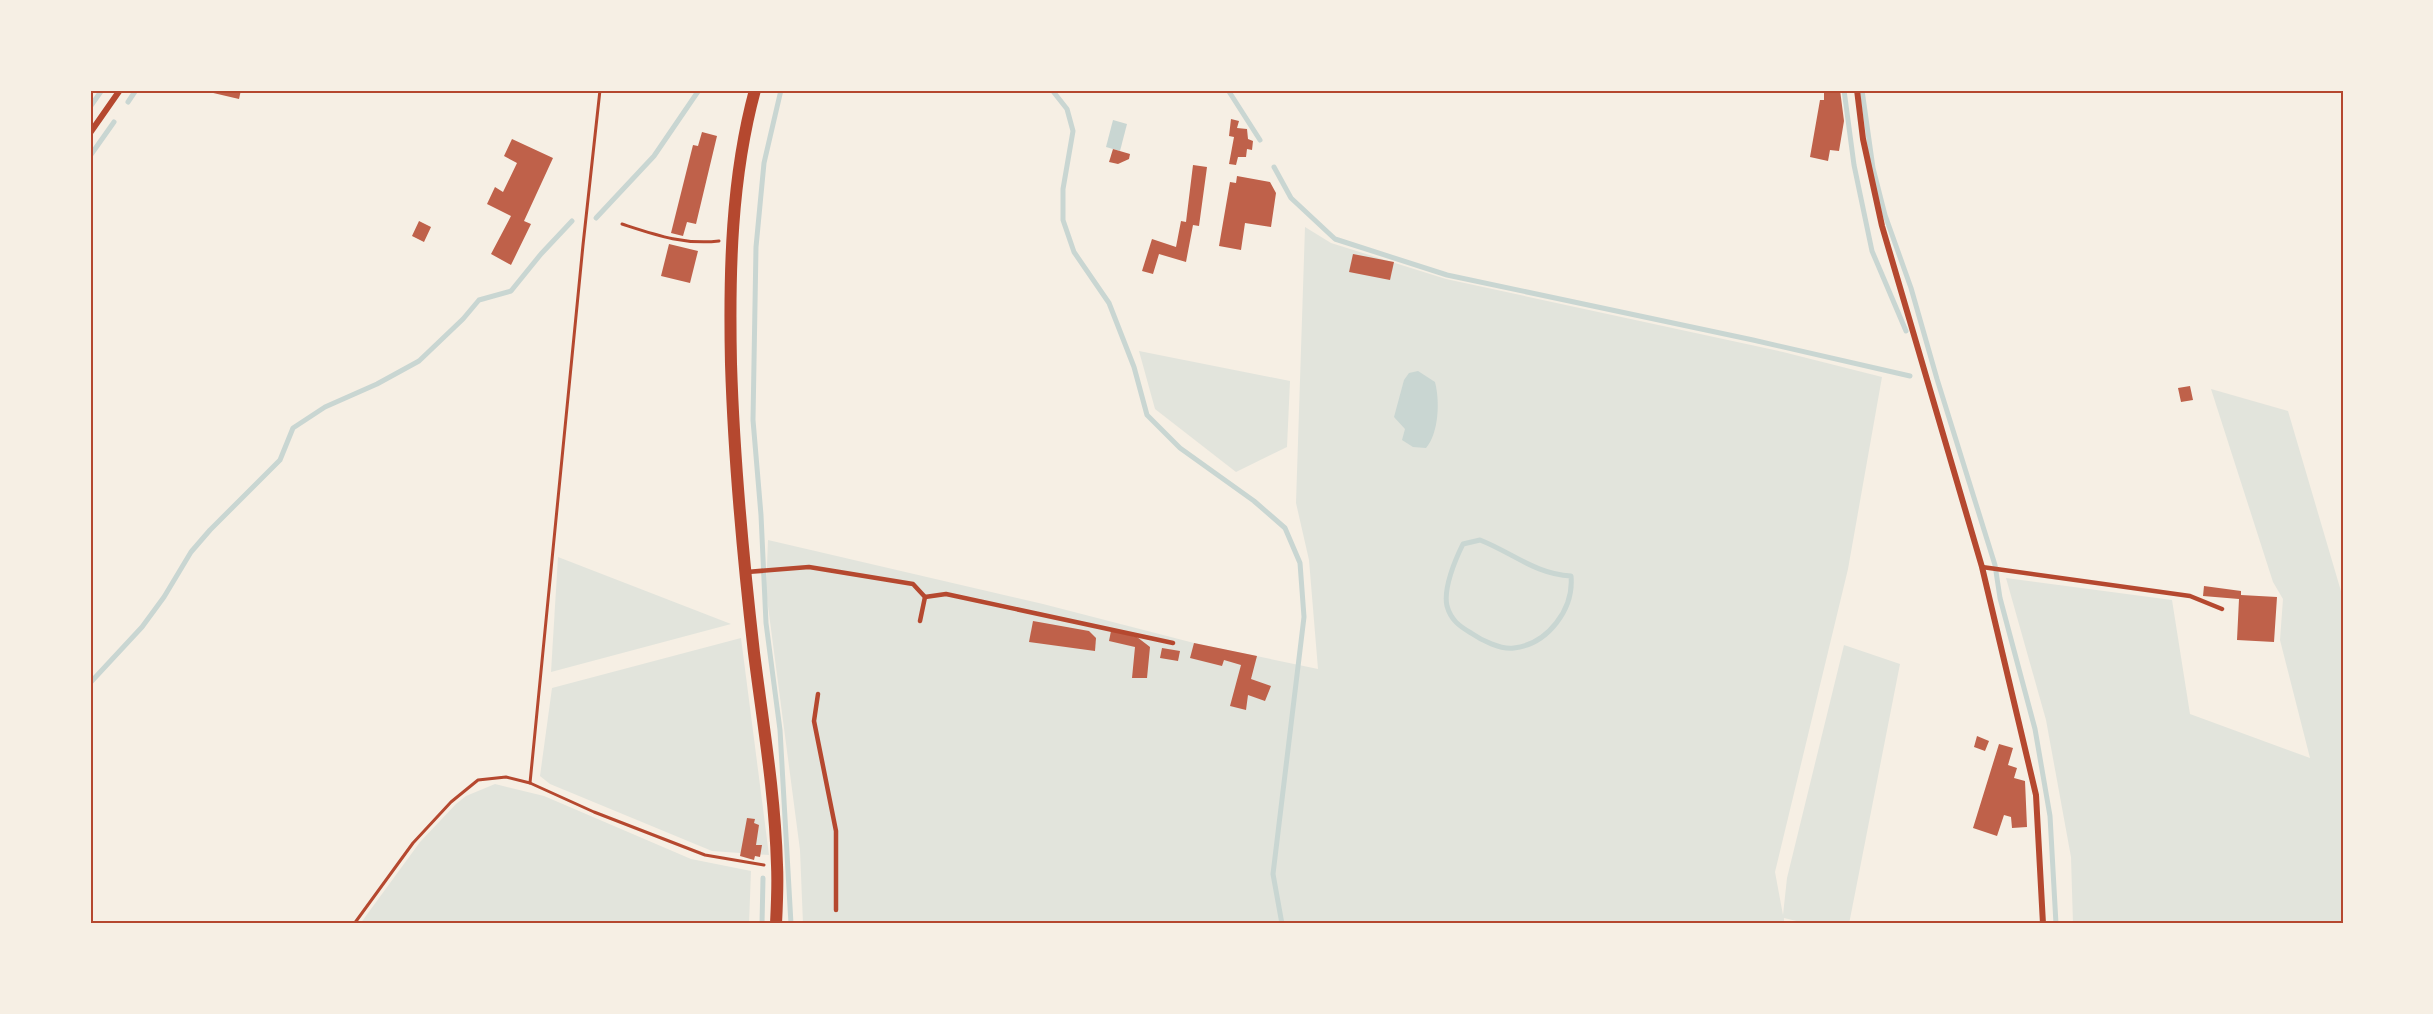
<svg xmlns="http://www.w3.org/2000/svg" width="2433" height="1014" viewBox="0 0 2433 1014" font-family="'PT Sans Narrow',sans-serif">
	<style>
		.green { fill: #e2e4dc }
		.water { fill: #c9d6d2 }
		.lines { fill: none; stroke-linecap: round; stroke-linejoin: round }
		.stream { stroke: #c9d6d2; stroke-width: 5 }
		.building { fill: #bf614a }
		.path { stroke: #b5482f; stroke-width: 3 }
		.service { stroke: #b5482f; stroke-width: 4.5 }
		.minor { stroke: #b5482f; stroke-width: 6 }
		.secondary { stroke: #b5482f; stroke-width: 12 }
		.neatline { fill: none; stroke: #b5482f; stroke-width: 2 }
	</style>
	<rect width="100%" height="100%" fill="#f6efe4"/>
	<g class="green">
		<polygon points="1305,227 1331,243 1446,279 1783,352 1882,377 1848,569 1775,872 1783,915 1787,878 1844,645 1900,664 1849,924 1809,924 1784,918 1784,924 803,924 800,850 766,591 768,540 1043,604 1194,643 1318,669 1309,560 1296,503"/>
		<polygon points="1139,351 1290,381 1287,447 1236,472 1155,409"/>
		<polygon points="2211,389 2288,411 2343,598 2343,924 2073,924 2071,857 2046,720 2006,578 2172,600 2190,714 2310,758 2280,640 2283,599 2273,582"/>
		<polygon points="558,557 731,624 551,672"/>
		<polygon points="741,638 769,855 712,851 550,784 540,776 552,688"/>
		<polygon points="495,784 544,796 691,859 751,871 749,924 360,924 420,842 456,804 466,796"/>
	</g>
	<g class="water">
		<polygon points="1113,120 1127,124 1120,151 1106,147"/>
		<path d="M1418,371L1435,382C1440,401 1439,433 1426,448L1413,447L1402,440L1405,429L1394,417L1404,380L1409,373Z"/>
	</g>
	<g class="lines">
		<g class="stream">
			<polyline points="781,90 764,163 756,247 753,420 761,515 766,623 780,730 791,924"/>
			<polyline points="1052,90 1067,109 1073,131 1063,189 1063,220 1074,252 1109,303 1134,367 1147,415 1180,448 1254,501 1285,528 1300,563 1304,617 1273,874 1282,924"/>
			<polyline points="1228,90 1260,140"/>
			<polyline points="1844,90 1854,165 1872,251 1906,331"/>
			<polyline points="1862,90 1873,168 1885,215 1911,288 1937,379 1995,565 2000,598 2035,729 2050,816 2056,924"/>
			<polyline points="128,102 136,90"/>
			<polyline points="90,107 102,90"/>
			<polyline points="90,156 114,122"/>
			<polyline points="1274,167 1291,198 1335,239 1447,275 1753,340 1910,376"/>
			<polyline points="596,218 654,156 699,90"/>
			<path d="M1480,540C1513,553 1535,574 1571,576C1574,609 1548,644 1514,648C1501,650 1481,640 1471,633C1459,626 1451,620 1447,606C1443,589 1455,560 1463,544Z"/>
			<polyline points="90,683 142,627 164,597 191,552 210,530 280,460 293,428 325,407 377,384 419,361 463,319 479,300 511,291 541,254 572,221"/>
			<polyline points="762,924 763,878"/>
		</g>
	</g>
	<g class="building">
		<polygon points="210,90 241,90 239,99 209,92"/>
		<polygon points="1820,90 1840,90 1844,121 1839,151 1830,150 1828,161 1810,157 1820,100 1824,100 1824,93 1820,93"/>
		<polygon points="1231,119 1239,121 1237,128 1247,129 1248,139 1253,141 1252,150 1247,149 1246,157 1238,157 1236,165 1229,164 1234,137 1229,136"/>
		<polygon points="702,132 717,136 696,224 687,222 683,236 671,233 693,145 698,146"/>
		<polygon points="512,139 553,158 524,221 531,224 511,265 491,254 511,216 487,204 495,187 503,192 517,163 504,156"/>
		<polygon points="1113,149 1130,154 1129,159 1118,164 1109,162"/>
		<polygon points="1193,165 1207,167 1199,226 1193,225 1186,262 1159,254 1153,274 1142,271 1152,239 1176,247 1181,221 1186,222"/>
		<polygon points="1237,176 1270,182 1276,193 1271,227 1245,223 1241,250 1219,246 1230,182 1236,183"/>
		<polygon points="419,221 431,227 424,242 412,236"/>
		<polygon points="669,244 698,251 690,283 661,276"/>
		<polygon points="1353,254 1394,262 1390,280 1349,272"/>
		<polygon points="2190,386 2193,400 2181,402 2178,388"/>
		<polygon points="2204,586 2241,591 2241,595 2277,597 2274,642 2237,640 2239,599 2203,596"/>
		<polygon points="1033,621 1089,631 1096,638 1095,651 1029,642"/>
		<polygon points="1111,631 1137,637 1150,647 1147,678 1132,678 1135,647 1109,641"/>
		<polygon points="1194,643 1257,656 1251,679 1271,686 1265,701 1248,695 1246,710 1230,706 1241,665 1224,660 1222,666 1190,658"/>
		<polygon points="1162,648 1180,651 1178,661 1160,658"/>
		<polygon points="1977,736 1989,741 1985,751 1974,747"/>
		<polygon points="1999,744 2013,748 2008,765 2017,768 2014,778 2025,781 2027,827 2012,828 2011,817 2004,815 1997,836 1973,828"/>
		<polygon points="747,818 755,819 754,823 759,825 756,845 762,845 760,857 755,856 754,860 740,856"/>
	</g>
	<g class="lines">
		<g class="path">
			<path d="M622,224C656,235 684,245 719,241"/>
			<polyline points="530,783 583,245 600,90"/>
			<polyline points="354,924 413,843 451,802 478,780 506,777 530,783 594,812 705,855 764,865"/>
		</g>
		<g class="service">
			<polyline points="1982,567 2190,596 2222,609"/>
			<polyline points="747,572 809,567 913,584 925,597 920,621"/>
			<polyline points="925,597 946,594 1173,643"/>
			<polyline points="818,694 814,721 836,831 836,910"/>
		</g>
		<g class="minor">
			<polyline points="1857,90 1863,139 1882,226 1982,567 2036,795 2043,924"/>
			<polyline points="90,133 120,90"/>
		</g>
		<path class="secondary" d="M755,90C731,178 729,273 731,364C734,461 743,557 754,653C763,724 775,794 777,865C778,885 777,904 776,924"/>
	</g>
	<rect width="2433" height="1014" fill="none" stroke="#f6efe4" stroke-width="183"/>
	<rect x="92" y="92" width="2250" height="830" class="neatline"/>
</svg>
